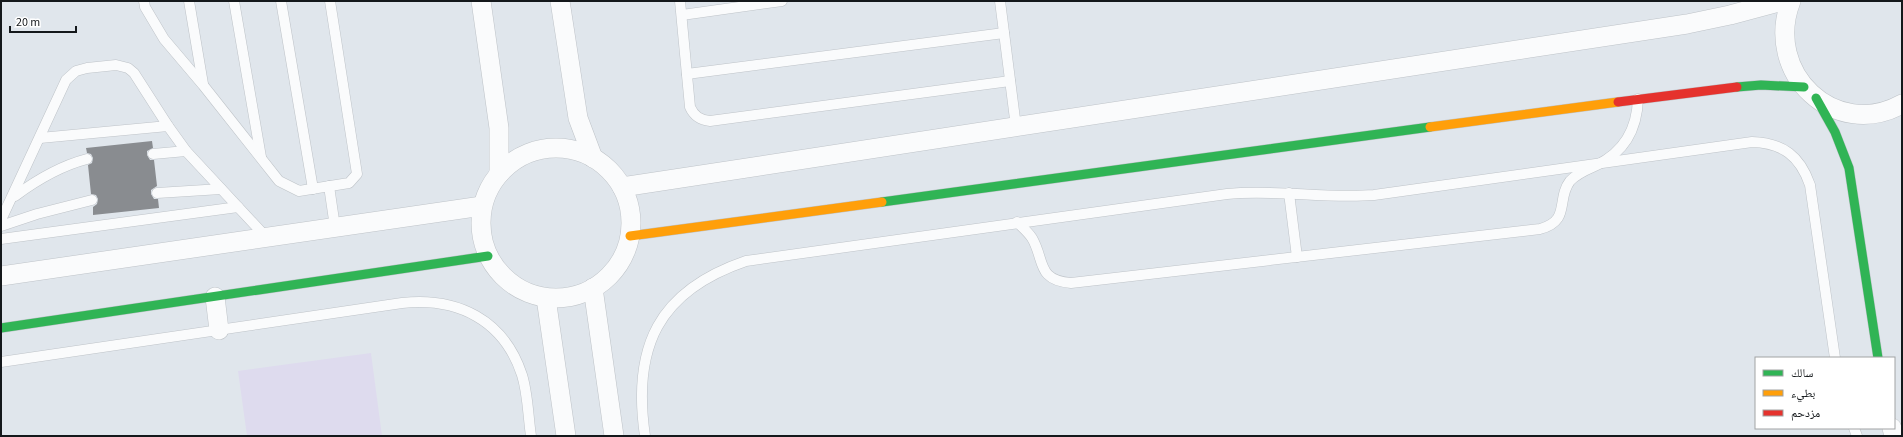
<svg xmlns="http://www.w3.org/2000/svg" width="1903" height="437" viewBox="0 0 1903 437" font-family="'Source Sans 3','Noto Naskh Arabic',sans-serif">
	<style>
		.green { fill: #dedbee }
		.building { fill: #898c90 }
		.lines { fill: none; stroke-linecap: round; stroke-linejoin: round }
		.lane-casing { stroke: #bec3c8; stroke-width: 11 }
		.street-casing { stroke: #bec3c8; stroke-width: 20 }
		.fast-casing { stroke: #bec3c8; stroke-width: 10 }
		.slow-casing { stroke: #bec3c8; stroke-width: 10 }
		.jam-casing { stroke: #bec3c8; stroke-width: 10 }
		.lane { stroke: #fafbfc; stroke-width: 10 }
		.street { stroke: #fafbfc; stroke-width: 19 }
		.fast { stroke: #30b455; stroke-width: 9 }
		.slow { stroke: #ff9f0a; stroke-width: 9 }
		.jam { stroke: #e5322d; stroke-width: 9 }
	</style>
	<rect width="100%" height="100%" fill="#e0e6ec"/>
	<polygon class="green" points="371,353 382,436 247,436 238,371"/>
	<polygon class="building" points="152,141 153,148 147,151 147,155 150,160 154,160 157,186 151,190 151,194 154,199 158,199 159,208 93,215 93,207 97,204 98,199 96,195 91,194 88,165 92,163 93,158 91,154 87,153 86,148"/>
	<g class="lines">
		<g class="lane-casing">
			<g id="lane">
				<polyline points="144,1 145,7 164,39 203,85 279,181 299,191 349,183 357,174 330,1"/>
				<polyline points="189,1 203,84"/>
				<polyline points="234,1 261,157"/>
				<polyline points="281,1 313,189"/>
				<path d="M680,1L690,107C694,116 700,120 710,121L1010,81"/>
				<polyline points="1000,1 1016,127"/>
				<polyline points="682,15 782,1"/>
				<polyline points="687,74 1004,33"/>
				<polyline points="40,138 168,126"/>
				<polyline points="153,154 186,151"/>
				<polyline points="329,186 335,227"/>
				<polyline points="157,193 221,189"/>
				<polyline points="1289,193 1297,257"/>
				<path d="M15,196C38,179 60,166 87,159"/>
				<polyline points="1,220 66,80 76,71 87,68 116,65 128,68 134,73 168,126 186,151 266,237"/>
				<path d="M1017,222C1022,227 1028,232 1032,238C1045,260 1036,280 1071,283L1540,229C1571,221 1556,199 1570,181C1577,173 1588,169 1597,165C1624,152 1637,129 1638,99"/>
				<polyline points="1,226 37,214 92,200"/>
				<polyline points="1,239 238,207"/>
				<path d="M1,362L402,303C458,297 504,320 522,375C528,394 528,416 531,436"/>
				<polyline points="1854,428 1857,436"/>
				<path d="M645,436C632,347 658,291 746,261L1227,194C1276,189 1324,199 1374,195L1752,142C1783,143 1800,156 1810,185L1835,358"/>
			</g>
		</g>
		<g class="street-casing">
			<g id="street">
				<polyline points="481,1 499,128 499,174"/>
				<polyline points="560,1 578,118 593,158"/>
				<path d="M1791,1C1763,73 1835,141 1902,104"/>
				<circle cx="556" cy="223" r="75"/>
				<polyline points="622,187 1687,24 1730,15 1782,1"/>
				<polyline points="1,276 482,206"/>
				<polyline points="593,288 614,436"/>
				<polyline points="215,297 219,330"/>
				<polyline points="546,298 566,436"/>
				<polyline points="1892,428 1894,436"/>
			</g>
		</g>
		<g class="fast-casing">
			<g id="fast">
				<polyline points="1737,87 1761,85 1804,87"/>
				<polyline points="1816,98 1835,132 1849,168 1878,358"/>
				<polyline points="882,202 1430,127"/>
				<polyline points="1,328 488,256"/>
			</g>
		</g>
		<g class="slow-casing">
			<g id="slow">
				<polyline points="1430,127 1618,102"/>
				<polyline points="630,236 882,202"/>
			</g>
		</g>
		<g class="jam-casing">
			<polyline id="jam" points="1618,102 1737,87"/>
		</g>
		<use href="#lane" class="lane"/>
		<use href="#street" class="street"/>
		<use href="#fast" class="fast"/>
		<use href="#slow" class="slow"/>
		<use href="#jam" class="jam"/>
	</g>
	<rect width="1903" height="437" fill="none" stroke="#14181b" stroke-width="4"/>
	<rect x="1755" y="357" width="140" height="72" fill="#ffffff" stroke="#a1a3a4"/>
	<rect x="1763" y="370" width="20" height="6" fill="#30b455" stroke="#a1a3a4"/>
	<text x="1791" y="377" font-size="12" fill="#14181b">سالك</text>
	<rect x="1763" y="390" width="20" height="6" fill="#ff9f0a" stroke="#a1a3a4"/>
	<text x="1791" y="397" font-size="12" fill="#14181b">بطيء</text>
	<rect x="1763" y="410" width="20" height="6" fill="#e5322d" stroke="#a1a3a4"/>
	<text x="1791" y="417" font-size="12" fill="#14181b">مزدحم</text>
	<path d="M10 26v6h66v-6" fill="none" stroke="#14181b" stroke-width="2"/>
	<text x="16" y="26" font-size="12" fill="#14181b" stroke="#ffffff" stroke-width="3" paint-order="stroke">20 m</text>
</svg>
